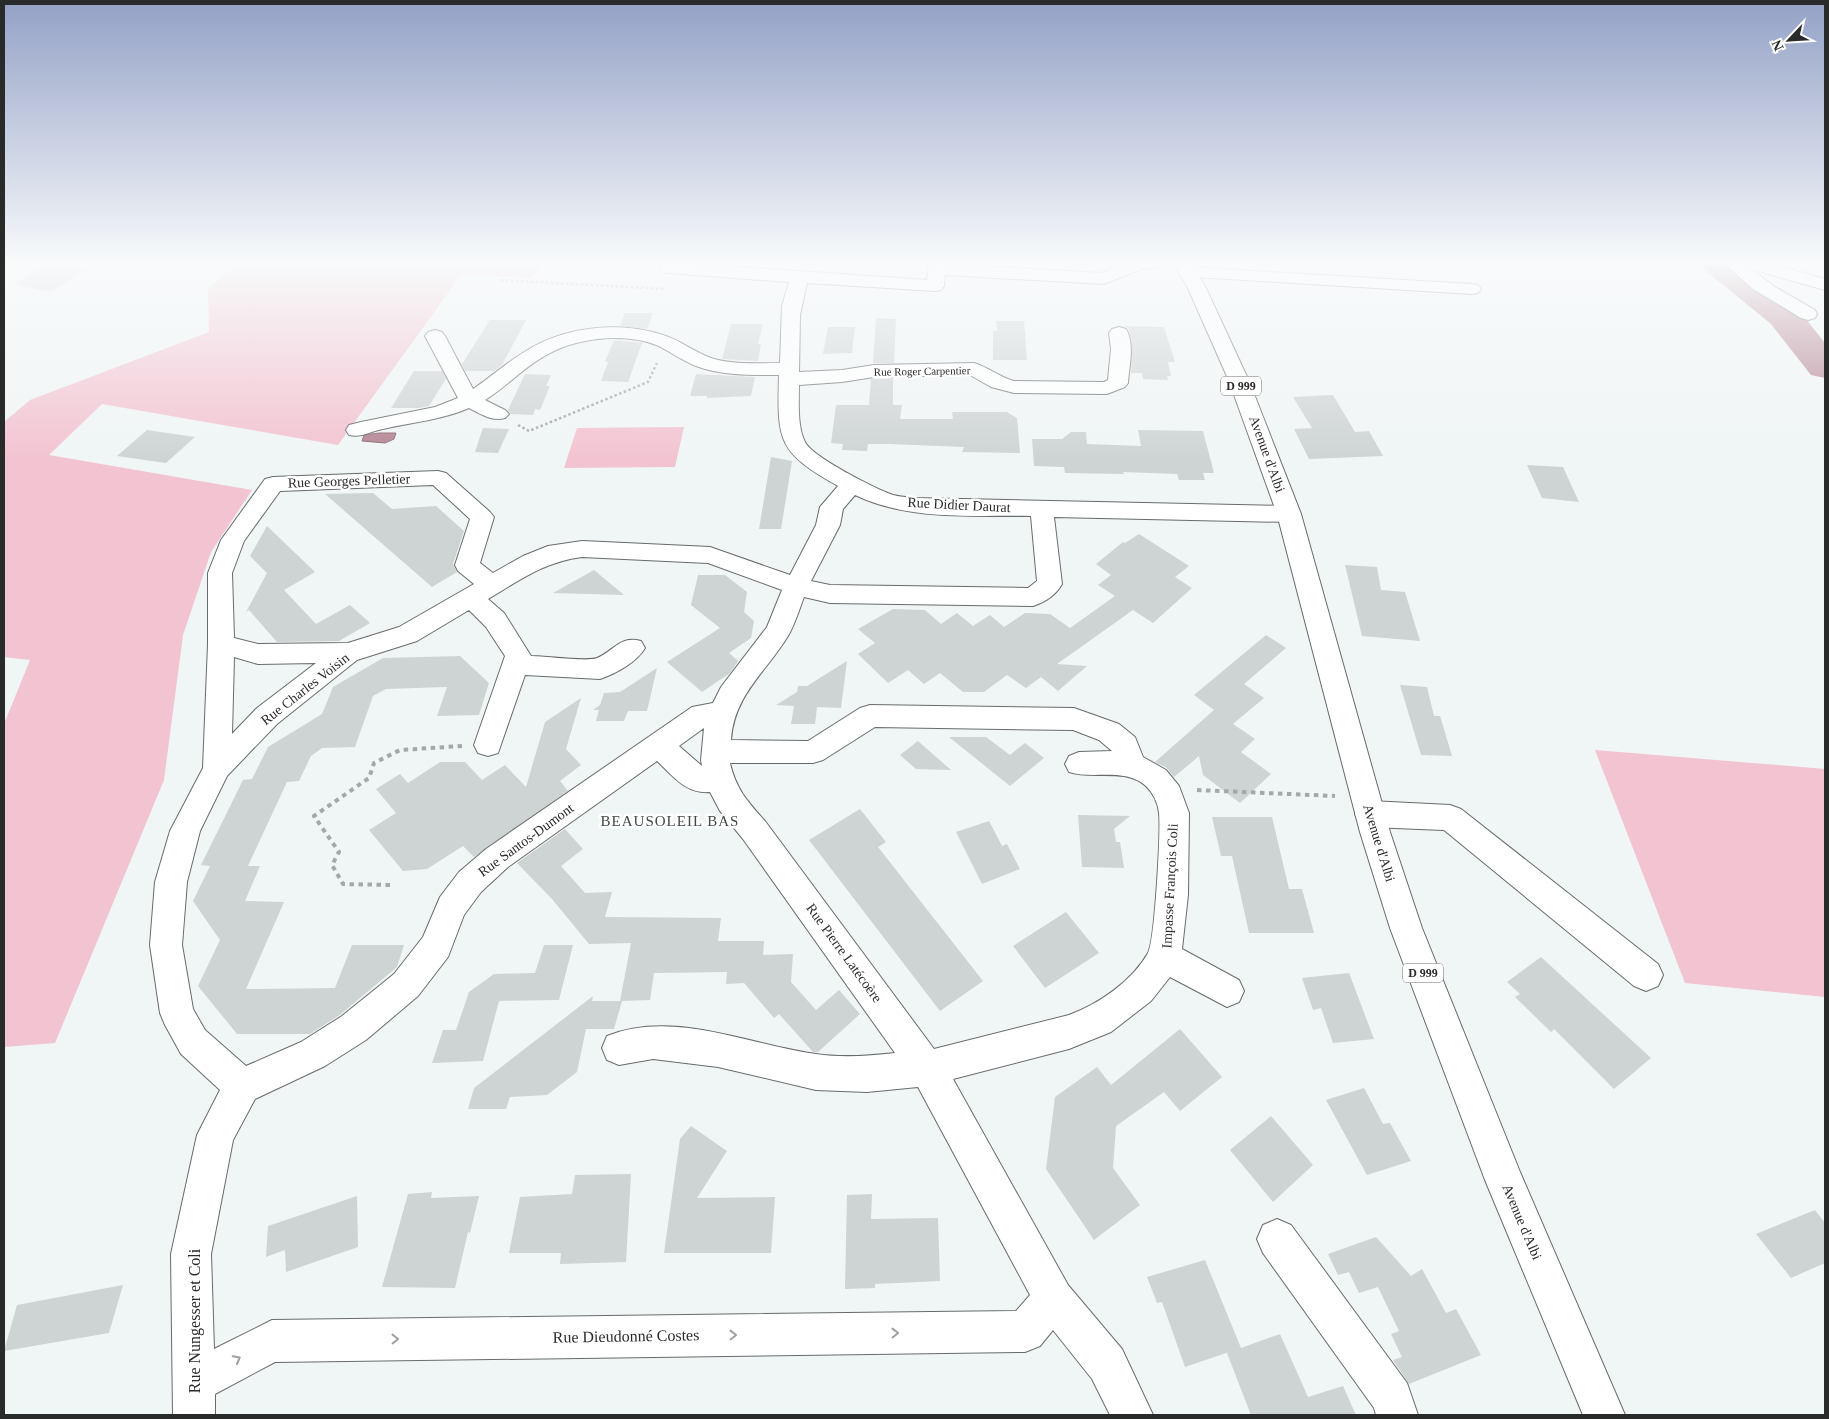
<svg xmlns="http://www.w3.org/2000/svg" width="1829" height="1419" viewBox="0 0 1829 1419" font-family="Georgia,serif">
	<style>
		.green { fill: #f2c3d0 }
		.water { fill: #b58493; stroke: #8b6974 }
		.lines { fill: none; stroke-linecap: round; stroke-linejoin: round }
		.river { fill: #b58493; fill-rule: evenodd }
		.building { fill: #ced3d4 }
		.minor-casing { stroke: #676b6b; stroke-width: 2 }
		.major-casing { stroke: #676b6b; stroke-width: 2 }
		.highway-casing { stroke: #676b6b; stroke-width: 2 }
		.path-far1 { stroke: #a4a8a9; stroke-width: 2.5; stroke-dasharray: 2.5 2.5; stroke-linecap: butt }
		.path { stroke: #a4a8a9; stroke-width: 4; stroke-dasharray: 4.5 4.5; stroke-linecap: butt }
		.minor { fill: #fff; fill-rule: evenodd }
		.major { fill: #fff; fill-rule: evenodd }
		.highway { fill: #fff; fill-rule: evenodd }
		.oneway { stroke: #9fa0a0 }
		.labels { text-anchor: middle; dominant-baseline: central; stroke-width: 5; stroke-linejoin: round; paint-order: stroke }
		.far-street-label { font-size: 11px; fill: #292b2b; stroke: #fff }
		.shield { fill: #fff; stroke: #696b6b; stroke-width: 1 }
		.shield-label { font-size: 12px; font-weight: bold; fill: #292b2b }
		.street-label { font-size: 14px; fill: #292b2b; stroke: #fff }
		.neighbourhood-label { font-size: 15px; letter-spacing: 1px; fill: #434748; stroke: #fff }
		.near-street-label { font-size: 16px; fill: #292b2b; stroke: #fff }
	</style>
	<rect width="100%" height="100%" fill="#f0f5f6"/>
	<g class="green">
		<polygon points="240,263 543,263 532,278 461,275 338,445 102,404 49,455 252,490 211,552 183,635 164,780 55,1043 4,1047 4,724 30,660 4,657 4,422 30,400 209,332 208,288"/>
		<polygon points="684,427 675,467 564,468 577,428"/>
		<polygon points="1595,750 1825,769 1825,997 1685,983"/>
	</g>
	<polygon class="water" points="379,433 396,433 394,439 385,443 362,441 364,435"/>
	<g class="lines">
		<polygon class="river" points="1700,263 1738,263 1797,308 1825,343 1825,378 1811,375 1771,324 1705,270"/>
	</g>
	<g class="building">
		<polygon points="49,263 60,263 89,268 51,292 13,284"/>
		<polygon points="625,313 653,313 647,329 620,326"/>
		<polygon points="876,318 896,319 894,363 873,363"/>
		<polygon points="490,320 526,320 502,365 494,371 465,371 462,364"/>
		<polygon points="996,321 1024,321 1027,360 993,360 993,331 997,331"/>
		<polygon points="731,324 763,324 758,344 761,344 758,361 722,359"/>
		<polygon points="1124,326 1164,327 1175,362 1168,362 1171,376 1167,376 1168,380 1143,379 1142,373 1131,373 1132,341 1128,328"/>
		<polygon points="828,327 855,327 852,353 823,354"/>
		<polygon points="614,340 642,343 628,382 601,381 608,362 605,362"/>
		<polygon points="414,371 442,371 446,379 429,406 419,408 391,408"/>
		<polygon points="525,374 551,375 546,386 550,386 540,410 535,409 533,415 511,414 508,410"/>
		<polygon points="696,374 755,377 751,396 707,398 707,396 690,396"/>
		<polygon points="893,378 893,405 902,405 900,419 953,419 952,412 1007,412 1017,418 1020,453 962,452 964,447 890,444 868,444 867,451 842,450 843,444 831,443 836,405 869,405 871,379"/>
		<polygon points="1333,395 1355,432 1369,431 1383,456 1309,459 1294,429 1312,428 1293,397"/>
		<polygon points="483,428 509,429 498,453 475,452"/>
		<polygon points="147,430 195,437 166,463 117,456"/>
		<polygon points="1138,430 1203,431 1214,473 1203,473 1205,480 1179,480 1177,474 1123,472 1124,474 1065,473 1064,467 1034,466 1032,439 1062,439 1071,432 1086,432 1087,444 1141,446"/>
		<polygon points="771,457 792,461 781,529 759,529"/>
		<polygon points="1527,465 1563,467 1579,502 1542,498"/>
		<polygon points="373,493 392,509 436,506 464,531 453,564 457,572 432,587 325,494"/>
		<polygon points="267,526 315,572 284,590 316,624 350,605 370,623 339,641 277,642 249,610 246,612 267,573 250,556"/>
		<polygon points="1139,534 1189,566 1175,577 1192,588 1153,623 1133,610 1057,664 1087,666 1058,691 1041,677 1026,688 1007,675 984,692 963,692 940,673 924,684 908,670 888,683 858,654 875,643 858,629 893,609 925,610 941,624 957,613 973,626 990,615 1004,627 1025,613 1050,614 1070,628 1115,596 1098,585 1111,575 1096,564 1123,542 1125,543"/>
		<polygon points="1345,565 1377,567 1381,590 1405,592 1420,641 1362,636"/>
		<polygon points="594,570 624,595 553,593"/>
		<polygon points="698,575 725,575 747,592 744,612 754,621 751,638 729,653 738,661 730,673 702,692 667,662 720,628 691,605"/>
		<polygon points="1266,635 1286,648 1244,684 1264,698 1233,724 1255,739 1241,752 1271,774 1240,803 1203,775 1199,756 1174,777 1167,768 1155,762 1214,710 1194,695"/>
		<polygon points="460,656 489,683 479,715 437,716 447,687 386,689 373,696 355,747 322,748 311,756 299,781 287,782 248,866 260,866 245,901 284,902 246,989 335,988 352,945 404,945 397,967 341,1014 310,1034 237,1034 198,986 220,940 193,901 210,866 201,865 243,780 252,779 268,747 322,714 333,687 383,658"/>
		<polygon points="847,661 841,708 817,707 815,724 791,724 794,706 776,705 797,692 798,686 807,686"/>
		<polygon points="657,668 647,711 628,711 624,721 596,721 599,710 593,710 600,705 604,693 620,692"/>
		<polygon points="1400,685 1427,687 1434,716 1440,716 1452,756 1421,755"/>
		<polygon points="581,698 566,749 581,765 560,781 568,791 474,857 463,846 427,869 403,871 369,830 396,813 376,789 400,774 408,783 440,762 465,762 482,780 505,765 526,787 545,722"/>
		<polygon points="949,737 986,737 1010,755 1025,743 1044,758 1010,786"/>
		<polygon points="918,741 951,770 916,769 900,755"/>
		<polygon points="860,809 886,842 878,847 983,981 940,1011 809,840"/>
		<polygon points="1078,815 1130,816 1114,829 1116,842 1120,842 1124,868 1082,867"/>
		<polygon points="1212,817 1272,817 1289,889 1302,889 1314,933 1249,933 1232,856 1221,856"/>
		<polygon points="989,821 1002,846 1007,844 1020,869 982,884 956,832"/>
		<polygon points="565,829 583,849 561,866 585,893 612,892 605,917 721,918 718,941 764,941 763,955 793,954 791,982 816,1010 839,990 860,1014 818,1052 813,1052 779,1014 774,1018 744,983 726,984 727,972 654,973 650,1000 620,1001 631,943 589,944 552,899 517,863"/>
		<polygon points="1066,912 1099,953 1045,988 1013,946"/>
		<polygon points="544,945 573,945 559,1000 499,1001 483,1061 432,1063 443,1030 456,1030 469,992 494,974 535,973"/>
		<polygon points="1541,957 1651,1058 1614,1089 1554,1029 1551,1032 1515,997 1520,994 1507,982"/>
		<polygon points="1349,973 1374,1039 1333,1043 1321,1008 1313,1010 1302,978"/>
		<polygon points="593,996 592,1001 622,1001 614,1029 586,1029 577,1072 547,1095 510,1097 506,1109 468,1109 474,1088"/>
		<polygon points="1180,1029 1222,1077 1180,1111 1164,1092 1116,1126 1113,1168 1140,1205 1094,1240 1046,1169 1055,1097 1097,1067 1111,1085"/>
		<polygon points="1364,1088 1383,1124 1390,1123 1411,1161 1367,1175 1326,1100"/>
		<polygon points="1271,1116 1313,1165 1273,1202 1230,1150"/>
		<polygon points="691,1126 727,1151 697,1198 775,1197 771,1253 664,1253 680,1139"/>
		<polygon points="631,1174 626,1262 560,1264 561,1253 509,1253 520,1197 572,1194 575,1175"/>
		<polygon points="432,1192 431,1198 479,1196 470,1233 468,1232 455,1288 382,1287 408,1194"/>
		<polygon points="872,1194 871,1219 938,1218 940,1281 875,1284 875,1288 845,1289 847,1195"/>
		<polygon points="357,1196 358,1247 286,1272 285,1250 266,1257 268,1226"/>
		<polygon points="1815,1210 1825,1223 1825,1263 1791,1278 1756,1234"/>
		<polygon points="1376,1237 1411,1276 1422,1269 1446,1313 1456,1309 1481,1355 1409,1384 1393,1360 1402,1357 1391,1334 1399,1331 1378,1287 1359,1293 1349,1272 1338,1275 1328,1254"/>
		<polygon points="1205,1260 1241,1348 1280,1334 1308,1397 1343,1386 1356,1415 1251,1415 1227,1353 1229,1352 1185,1367 1162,1302 1157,1303 1147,1277"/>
		<polygon points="123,1285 109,1333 4,1351 17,1305"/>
	</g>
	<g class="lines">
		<g class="minor-casing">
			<g id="minor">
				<path d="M663,263H681L927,280L929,263L1102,273L1126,263H1161L1158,267L1141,269L1104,284L945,275L944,286L941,290L935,291L807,283L800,315L799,372L842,370L874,365L974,363C988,367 999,377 1014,381L1104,382L1108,380L1111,349L1109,333L1112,329L1119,327L1126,329C1135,343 1129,367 1128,383L1125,387L1107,394L1014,393L991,387L970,375L874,377L842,382L799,385C799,402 797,426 805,442C812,457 876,489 893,495C901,497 909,497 916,498L1289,506L1297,509L1301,514L1297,519L1289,522L1054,517L1062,584C1056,595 1045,602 1033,606L830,603L804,597C799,610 795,624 788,636C766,672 734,695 731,740L808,741L860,708L870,705L1074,708L1119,724L1135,737L1143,757L1166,770L1179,786L1189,813L1188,895L1182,949L1239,980L1244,991L1239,1002L1227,1007L1170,977L1151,1001L1111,1032L1069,1049L953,1079L1068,1285L1122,1349L1153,1415H1110L1092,1379L1053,1330L1040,1346L1025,1352L275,1362L215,1394V1415H173L171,1254L197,1135L220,1090L181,1054L165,1025L160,1013L150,945L155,882L170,831L203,768L208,644V573L221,540L265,479L273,477L438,471L446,473L490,512L494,517L480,563L493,573L523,556L548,546L582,541L710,547L790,575L816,525L820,507L838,486C778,452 777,442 779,375C752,375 722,376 696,366C683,361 671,352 659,346C627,333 584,337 554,351C528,363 509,385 485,400L505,410L509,414L505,418C492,422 481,414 469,408C442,420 412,422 383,429C371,431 362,438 349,435L346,430L349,425L361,422L435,407L458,398L425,336L428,332L435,330L442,332L445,336L473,389C491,377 507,362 526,351C565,326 620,321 663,335C680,340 694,352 711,358C732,365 758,363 780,363L782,306L789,282L669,273L663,272L660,268ZM433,485L470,519L455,565L458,571L474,584L399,627L348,643L258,644L234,638L232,573L244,541L280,491ZM855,495C909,521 972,515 1031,516L1037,581L1028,588L830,585L811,581L840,525L843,509ZM582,557L708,563L782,590L767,627L721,687L713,703L692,707L486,849L459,872L440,897L423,937L394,974L342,1016L301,1042L246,1066L205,1030L193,1009L182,945L187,882L200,831L227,776L277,724L357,660L417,641L469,610L486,627L505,656L474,745L478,753L488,756L498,753L525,675L600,679C615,674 637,662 645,648L641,641C620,635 614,651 597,658C587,662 544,656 531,656L504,613L488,599C520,580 544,562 582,557ZM234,657L258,664L316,663L257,708L232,734ZM875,727L1073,730L1099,740L1112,751L1079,752L1069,756L1065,764L1069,772C1093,780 1124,767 1146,786C1153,793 1158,803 1159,813C1161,830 1155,941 1148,953C1132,981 1099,1004 1069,1015L934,1049L765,821C747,801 736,789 730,763H813L823,760ZM704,728L701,760L702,766L679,746ZM657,761C674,777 686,794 710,792L720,811L743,839L895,1053C869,1056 842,1058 816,1054C749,1045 673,1009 607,1036L602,1048L607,1060L619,1065L653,1059L718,1067L816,1090L867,1092L918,1087L1030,1295L1016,1311L272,1320L214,1349L211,1254L233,1140L255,1099L325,1066L366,1040L418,996L448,957L464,915L481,892L508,867Z"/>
				<polygon points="1724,263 1743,263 1775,287 1815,310 1817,314 1815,318 1808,320 1801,318 1753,289"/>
				<polygon points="1187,267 1472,284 1478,285 1481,289 1478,293 1472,294 1181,276 1178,272 1181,268"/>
				<polygon points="1370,801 1450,805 1461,809 1658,964 1663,975 1658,986 1646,991 1634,986 1444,830 1370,827 1359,823 1355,814 1359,805"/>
				<polygon points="1277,1219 1291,1225 1407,1383 1418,1415 1376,1415 1374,1408 1263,1253 1257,1239 1263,1225"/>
			</g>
		</g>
		<g class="major-casing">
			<polygon id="major" points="1173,263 1191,263 1205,286 1249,381 1301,514 1390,832 1422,928 1520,1172 1625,1415 1583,1415 1485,1180 1390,928 1360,832 1277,514 1229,381 1187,286"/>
		</g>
		<g class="highway-casing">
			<polygon id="highway" points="1741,263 1768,263 1825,279 1825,290 1744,267"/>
		</g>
		<g class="path-far1">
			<polyline points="501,280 664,289"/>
			<polyline points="518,425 529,431 648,382 657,363"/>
		</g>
		<g class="path">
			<polyline points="1197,790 1335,796"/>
			<polyline points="390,885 343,884 332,865 339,852 314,816 369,778 374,763 400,750 462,746"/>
		</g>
		<use href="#minor" class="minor"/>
		<use href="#major" class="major"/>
		<use href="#highway" class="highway"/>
	</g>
	<defs><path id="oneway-chevron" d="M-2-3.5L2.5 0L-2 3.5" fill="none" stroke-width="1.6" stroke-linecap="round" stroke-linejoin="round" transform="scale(1.25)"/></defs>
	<g class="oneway">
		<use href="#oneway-chevron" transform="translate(895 1333) rotate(-1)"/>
		<use href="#oneway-chevron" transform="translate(733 1335) rotate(-1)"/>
		<use href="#oneway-chevron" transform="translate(395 1339) rotate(-1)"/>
		<use href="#oneway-chevron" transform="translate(237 1359) rotate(-28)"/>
	</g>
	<linearGradient id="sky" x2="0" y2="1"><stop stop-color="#93a1c6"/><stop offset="0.57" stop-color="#f8fafb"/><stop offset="1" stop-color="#f8fafb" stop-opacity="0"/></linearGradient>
	<rect width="1829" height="461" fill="url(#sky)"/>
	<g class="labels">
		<g class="far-street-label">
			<text transform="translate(922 371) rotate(-1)">Rue Roger Carpentier</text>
		</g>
		<g class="shield">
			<rect x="1221" y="376.5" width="40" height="19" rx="4"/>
			<rect x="1403" y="963.5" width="40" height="19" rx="4"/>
		</g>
		<g class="shield-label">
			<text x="1241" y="386">D 999</text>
			<text x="1423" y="973">D 999</text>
		</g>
		<g class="street-label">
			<text transform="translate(1267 454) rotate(70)">Avenue d'Albi</text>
			<text transform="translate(349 481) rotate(-2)">Rue Georges Pelletier</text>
			<text transform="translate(959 505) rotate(3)">Rue Didier Daurat</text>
			<text transform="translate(305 689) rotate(-38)">Rue Charles Voisin</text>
			<text transform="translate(526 840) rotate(-36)">Rue Santos-Dumont</text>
			<text transform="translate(1379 843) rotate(73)">Avenue d'Albi</text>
			<text transform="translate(1170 886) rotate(-87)">Impasse François Coli</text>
			<text transform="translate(844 953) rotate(54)">Rue Pierre Latécoère</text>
			<text transform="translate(1522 1222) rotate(67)">Avenue d'Albi</text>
		</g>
		<g class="neighbourhood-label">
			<text x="670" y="821">BEAUSOLEIL BAS</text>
		</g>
		<g class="near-street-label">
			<text transform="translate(194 1321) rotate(-90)">Rue Nungesser et Coli</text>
			<text transform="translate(626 1336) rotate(-1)">Rue Dieudonné Costes</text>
		</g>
	</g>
	<rect width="1829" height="1419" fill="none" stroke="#292b2b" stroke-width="10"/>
	<g transform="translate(1789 40) rotate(245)" stroke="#ffffff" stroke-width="4" paint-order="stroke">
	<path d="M0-4L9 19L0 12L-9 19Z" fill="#292b2b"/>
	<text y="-8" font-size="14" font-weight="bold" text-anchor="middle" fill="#292b2b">N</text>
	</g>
</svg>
